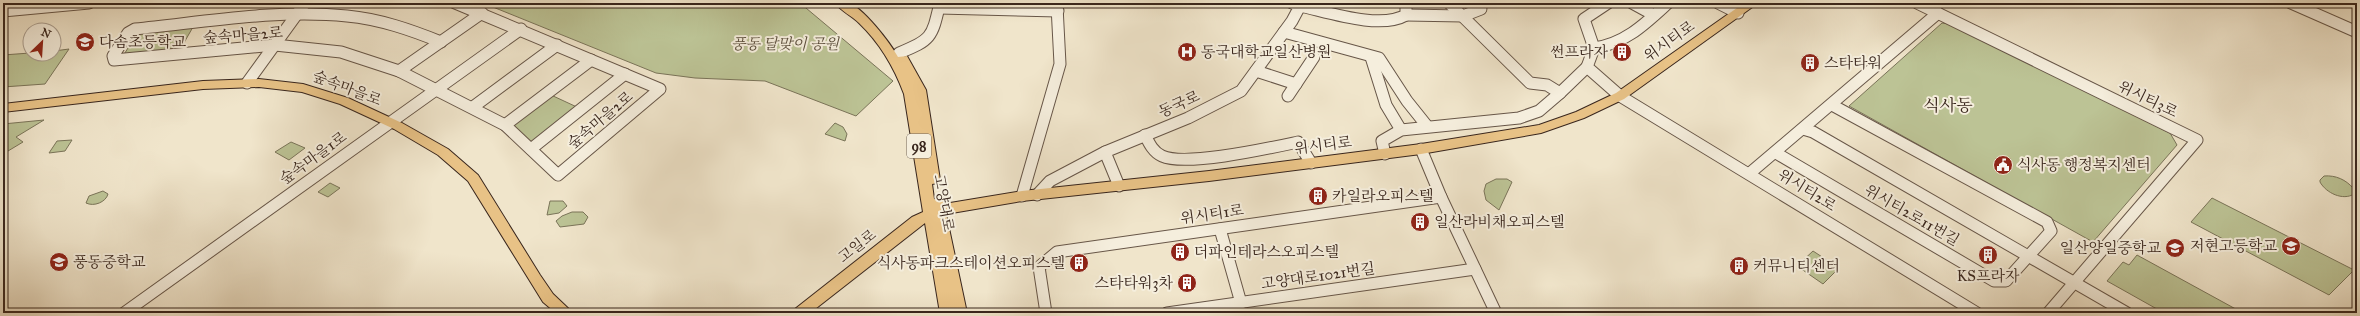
<svg xmlns="http://www.w3.org/2000/svg" width="2360" height="316" viewBox="0 0 2360 316" font-family="'IM FELL Great Primer','Noto Serif KR',serif">
	<style>
		.green { fill: #bcc395; stroke: #7a7459 }
		.lines { fill: none; stroke-linecap: round; stroke-linejoin: round }
		.minor-casing { stroke: #675648; stroke-width: 13 }
		.major-casing { stroke: #39261d; stroke-width: 2 }
		.minor { stroke: #f5eedd; stroke-width: 11 }
		.major { fill: #e8c286; fill-rule: evenodd }
		.labels { text-anchor: middle; dominant-baseline: central; stroke-width: 4; stroke-linejoin: round; paint-order: stroke }
		.shield { fill: #f5eedd; stroke: #716257; stroke-width: 1 }
		.shield-label { font-size: 14px; font-weight: bold; fill: #39261d }
		.street-label { font-size: 15px; fill: #39261d; stroke: #f5eedd }
		.poi-label { font-size: 15px; fill: #39261d; stroke: #f5eedd; text-anchor: start }
		.park-label { font-size: 15px; font-style: italic; fill: #5a4d3b; stroke: #f5eedd }
		.quarter-label { font-size: 17px; fill: #39261d; stroke: #f5eedd }
	</style>
	<rect width="100%" height="100%" fill="#f0e5cb"/>
	<filter id="stains"><feTurbulence type="fractalNoise" baseFrequency=".005" numOctaves="4"/><feColorMatrix values="0 0 0 0 .2 0 0 0 0 .09 0 0 0 0 .02 0 0 0 .5 -.17"/></filter>
	<radialGradient id="worn" r=".72"><stop offset=".6" stop-color="#630" stop-opacity="0"/><stop offset="1" stop-color="#630" stop-opacity=".3"/></radialGradient>
	<g class="green">
		<polygon points="483,3 800,3 893,81 856,116 765,81 695,78 656,73"/>
		<polygon points="1942,23 1949,24 2170,133 2177,145 2093,242 1849,106"/>
		<polygon points="193,27 181,48 123,56 138,32"/>
		<polygon points="69,49 45,84 3,87 3,55 30,53 54,54 54,51"/>
		<polygon points="551,95 579,108 530,143 512,127 513,124"/>
		<polygon points="44,120 16,137 23,142 3,154 3,124"/>
		<polygon points="835,123 843,127 847,134 845,141 825,134"/>
		<polygon points="72,140 65,151 49,153 57,141"/>
		<polygon points="291,142 305,148 289,160 275,152"/>
		<path d="M2324,176C2336,175 2346,180 2353,188L2354,194C2343,201 2326,193 2320,182V180Z"/>
		<polygon points="1496,179 1507,179 1512,182 1499,210 1486,200 1484,191 1486,184"/>
		<polygon points="330,183 340,188 328,197 318,192"/>
		<path d="M103,191L108,194C106,202 94,207 86,203L89,196Z"/>
		<polygon points="2212,198 2354,270 2329,295 2191,222"/>
		<polygon points="550,201 563,201 567,206 559,213 547,215"/>
		<polygon points="572,212 583,212 588,217 584,224 560,227 556,221 562,216"/>
		<polygon points="1813,251 1839,268 1823,284 1797,266"/>
		<polygon points="2137,255 2243,313 2164,313 2107,281 2123,262 2129,265"/>
	</g>
	<g class="lines">
		<g class="minor-casing">
			<g id="minor">
				<polyline points="1449,3 1530,83 1547,85 1560,93 1587,67"/>
				<polyline points="1608,3 1584,19 1594,48 1587,67 1620,96 1977,313"/>
				<polyline points="1632,3 1654,15"/>
				<polyline points="1718,3 1738,13"/>
				<polyline points="1917,3 2197,140 2048,313"/>
				<polyline points="2291,3 2357,32"/>
				<path d="M1300,6C1328,12 1380,30 1406,15V3"/>
				<polyline points="939,8 1058,11"/>
				<polyline points="3,11 89,3"/>
				<polyline points="1406,15 1463,16 1481,9"/>
				<polyline points="1284,32 1379,58 1407,101 1427,126"/>
				<path d="M441,42C411,30 380,19 347,16C277,9 205,22 135,29L128,33L113,56L114,60L275,45L341,52L399,71L505,125L558,175L660,89L455,3"/>
				<path d="M1594,48C1625,44 1646,23 1668,3"/>
				<path d="M899,53C932,40 932,37 940,3"/>
				<polyline points="1371,57 1386,105 1401,130"/>
				<polyline points="399,71 482,13"/>
				<polyline points="1256,71 1296,84"/>
				<polyline points="247,83 305,3"/>
				<polyline points="1288,96 1314,57"/>
				<polyline points="473,107 557,45"/>
				<polyline points="505,125 591,60"/>
				<polyline points="1803,129 1813,132 2127,313"/>
				<path d="M1145,135C1149,143 1153,152 1162,156C1186,167 1270,148 1298,142L1311,163"/>
				<polyline points="531,149 625,74"/>
				<polyline points="1421,149 1441,197 1496,313"/>
				<polyline points="1776,153 1994,281 2006,281 2051,231 2047,222 1832,105"/>
				<polyline points="1385,154 1382,141 1401,130 1519,118 1539,111 1560,93"/>
				<polyline points="1750,173 1938,13"/>
				<polyline points="1119,186 1105,152 1188,118 1241,91 1292,21 1300,6 1292,3"/>
				<polyline points="1037,195 1050,181 1105,152"/>
				<polyline points="1022,196 1060,64 1057,6 1059,3"/>
				<polyline points="1220,229 1241,303"/>
				<polyline points="124,313 521,29"/>
				<polyline points="1046,313 1039,267 1057,252 1441,197"/>
				<polyline points="1167,313 1475,269"/>
			</g>
		</g>
		<g class="major-casing">
			<g id="major">
				<path d="M835,3C839,3 844,2 848,3C862,6 891,44 898,57L907,56L926,90L940,180L938,183L932,184L934,199L942,200L944,204L1022,191L1209,171L1421,144L1539,125L1576,112L1616,93L1744,3H1758L1624,99L1584,118L1541,133L1421,154L1209,181L1022,201L946,214L967,313H940L925,223L810,313H793L795,309L912,217L923,212L904,94C894,67 880,43 859,23C852,16 841,11 835,3Z"/>
				<polygon points="259,79 303,84 348,98 402,123 448,149 478,175 540,275 553,294 573,313 556,313 543,302 468,181 438,155 394,129 340,104 302,92 259,87 203,89 3,112 3,104 203,81"/>
			</g>
		</g>
		<use href="#minor" class="minor"/>
		<use href="#major" class="major"/>
	</g>
	<defs>
		<g id="school-disc" transform="scale(1)"><circle r="9.5" fill="#8f2418" stroke="#f5eedd"/><path d="M0-5L7-2L0 1L-7-2ZM-4 1L0 2.5L4 1V4Q0 6-4 4Z" fill="#fff"/></g>
		<g id="hospital-disc" transform="scale(1)"><circle r="9.5" fill="#8f2418" stroke="#f5eedd"/><path d="M-5-5h3v3.5h4V-5h3V5h-3V1.5h-4V5h-3Z" fill="#fff"/></g>
		<g id="building-disc" transform="scale(1)"><circle r="9.5" fill="#8f2418" stroke="#f5eedd"/><path d="M-4-6H4V6H1V3H-1V6H-4ZM-2.5-4.3h1.7v1.8h-1.7ZM.8-4.3h1.7v1.8H.8ZM-2.5-1h1.7V.8h-1.7ZM.8-1h1.7V.8H.8Z" fill="#fff"/></g>
		<g id="civic-disc" transform="scale(1)"><circle r="9.5" fill="#8f2418" stroke="#f5eedd"/><path d="M-.6-6.5H3V-4.5H.6V-3L4-1V1h2V6H-6V1h2V-1L-.6-3ZM-1.2 2.5V6h2.4V2.5Z" fill="#fff"/></g>
	</defs>
	<g fill-rule="evenodd">
		<use href="#school-disc" x="85" y="42"/>
		<use href="#hospital-disc" x="1187" y="52"/>
		<use href="#building-disc" x="1622" y="52"/>
		<use href="#building-disc" x="1810" y="63"/>
		<use href="#civic-disc" x="2003" y="165"/>
		<use href="#building-disc" x="1318" y="196"/>
		<use href="#building-disc" x="1420" y="222"/>
		<use href="#school-disc" x="2291" y="246"/>
		<use href="#school-disc" x="2175" y="248"/>
		<use href="#building-disc" x="1180" y="252"/>
		<use href="#building-disc" x="1988" y="255"/>
		<use href="#school-disc" x="59" y="262"/>
		<use href="#building-disc" x="1079" y="263"/>
		<use href="#building-disc" x="1739" y="266"/>
		<use href="#building-disc" x="1187" y="283"/>
	</g>
	<g class="labels">
		<rect class="shield" x="907" y="134" width="24" height="24" rx="3"/>
		<g class="shield-label">
			<text x="919" y="146">98</text>
		</g>
		<g class="street-label">
			<text transform="translate(243 35) rotate(-4)">숲속마을2로</text>
			<text transform="translate(1669 41) rotate(-35)">위시티로</text>
			<text transform="translate(347 88) rotate(21)">숲속마을로</text>
			<text transform="translate(2148 99) rotate(26)">위시티3로</text>
			<text transform="translate(1179 104) rotate(-24)">동국로</text>
			<text transform="translate(600 120) rotate(-40)">숲속마을2로</text>
			<text transform="translate(1323 145) rotate(-7)">위시티로</text>
			<text transform="translate(313 158) rotate(-36)">숲속마을1로</text>
			<text transform="translate(1807 190) rotate(32)">위시티2로</text>
			<text transform="translate(944 203) rotate(80)">고양대로</text>
			<text transform="translate(1212 214) rotate(-8)">위시티1로</text>
			<text transform="translate(1912 215) rotate(30)">위시티2로11번길</text>
			<text transform="translate(857 246) rotate(-38)">고일로</text>
			<text transform="translate(1318 276) rotate(-8)">고양대로1021번길</text>
		</g>
		<g class="poi-label">
			<text x="99" y="42">다솜초등학교</text>
			<text x="1201" y="52">동국대학교일산병원</text>
			<text x="1608" y="52" text-anchor="end">썬프라자</text>
			<text x="1824" y="63">스타타워</text>
			<text x="2017" y="165">식사동 행정복지센터</text>
			<text x="1332" y="196">카일라오피스텔</text>
			<text x="1434" y="222">일산라비채오피스텔</text>
			<text x="2277" y="246" text-anchor="end">저현고등학교</text>
			<text x="2161" y="248" text-anchor="end">일산양일중학교</text>
			<text x="1194" y="252">더파인테라스오피스텔</text>
			<text x="73" y="262">풍동중학교</text>
			<text x="1065" y="263" text-anchor="end">식사동파크스테이션오피스텔</text>
			<text x="1753" y="266">커뮤니티센터</text>
			<text x="1988" y="276" text-anchor="middle">KS프라자</text>
			<text x="1173" y="283" text-anchor="end">스타타워3차</text>
		</g>
		<g class="park-label">
			<text x="785" y="44">풍동 달맞이 공원</text>
		</g>
		<g class="quarter-label">
			<text x="1948" y="105">식사동</text>
		</g>
	</g>
	<rect width="2360" height="316" fill="none" stroke="#f0e5cb" stroke-width="16"/>
	<rect x="4" y="4" width="2352" height="308" fill="none" stroke="#39261d" stroke-width="2"/>
	<rect x="8" y="8" width="2344" height="300" fill="none" stroke="#39261d"/>
	<g transform="translate(42 42) rotate(25)"><circle r="19" fill="#f5eedd" stroke="#aa9e90"/>
	<path d="M0-3L7 15L0 10L-7 15Z" fill="#8f2418"/>
	<text y="-6" font-size="11" font-weight="bold" text-anchor="middle" fill="#39261d">N</text>
	</g>
	<rect width="100%" height="100%" filter="url(#stains)"/>
	<rect width="100%" height="100%" fill="url(#worn)"/>
</svg>
